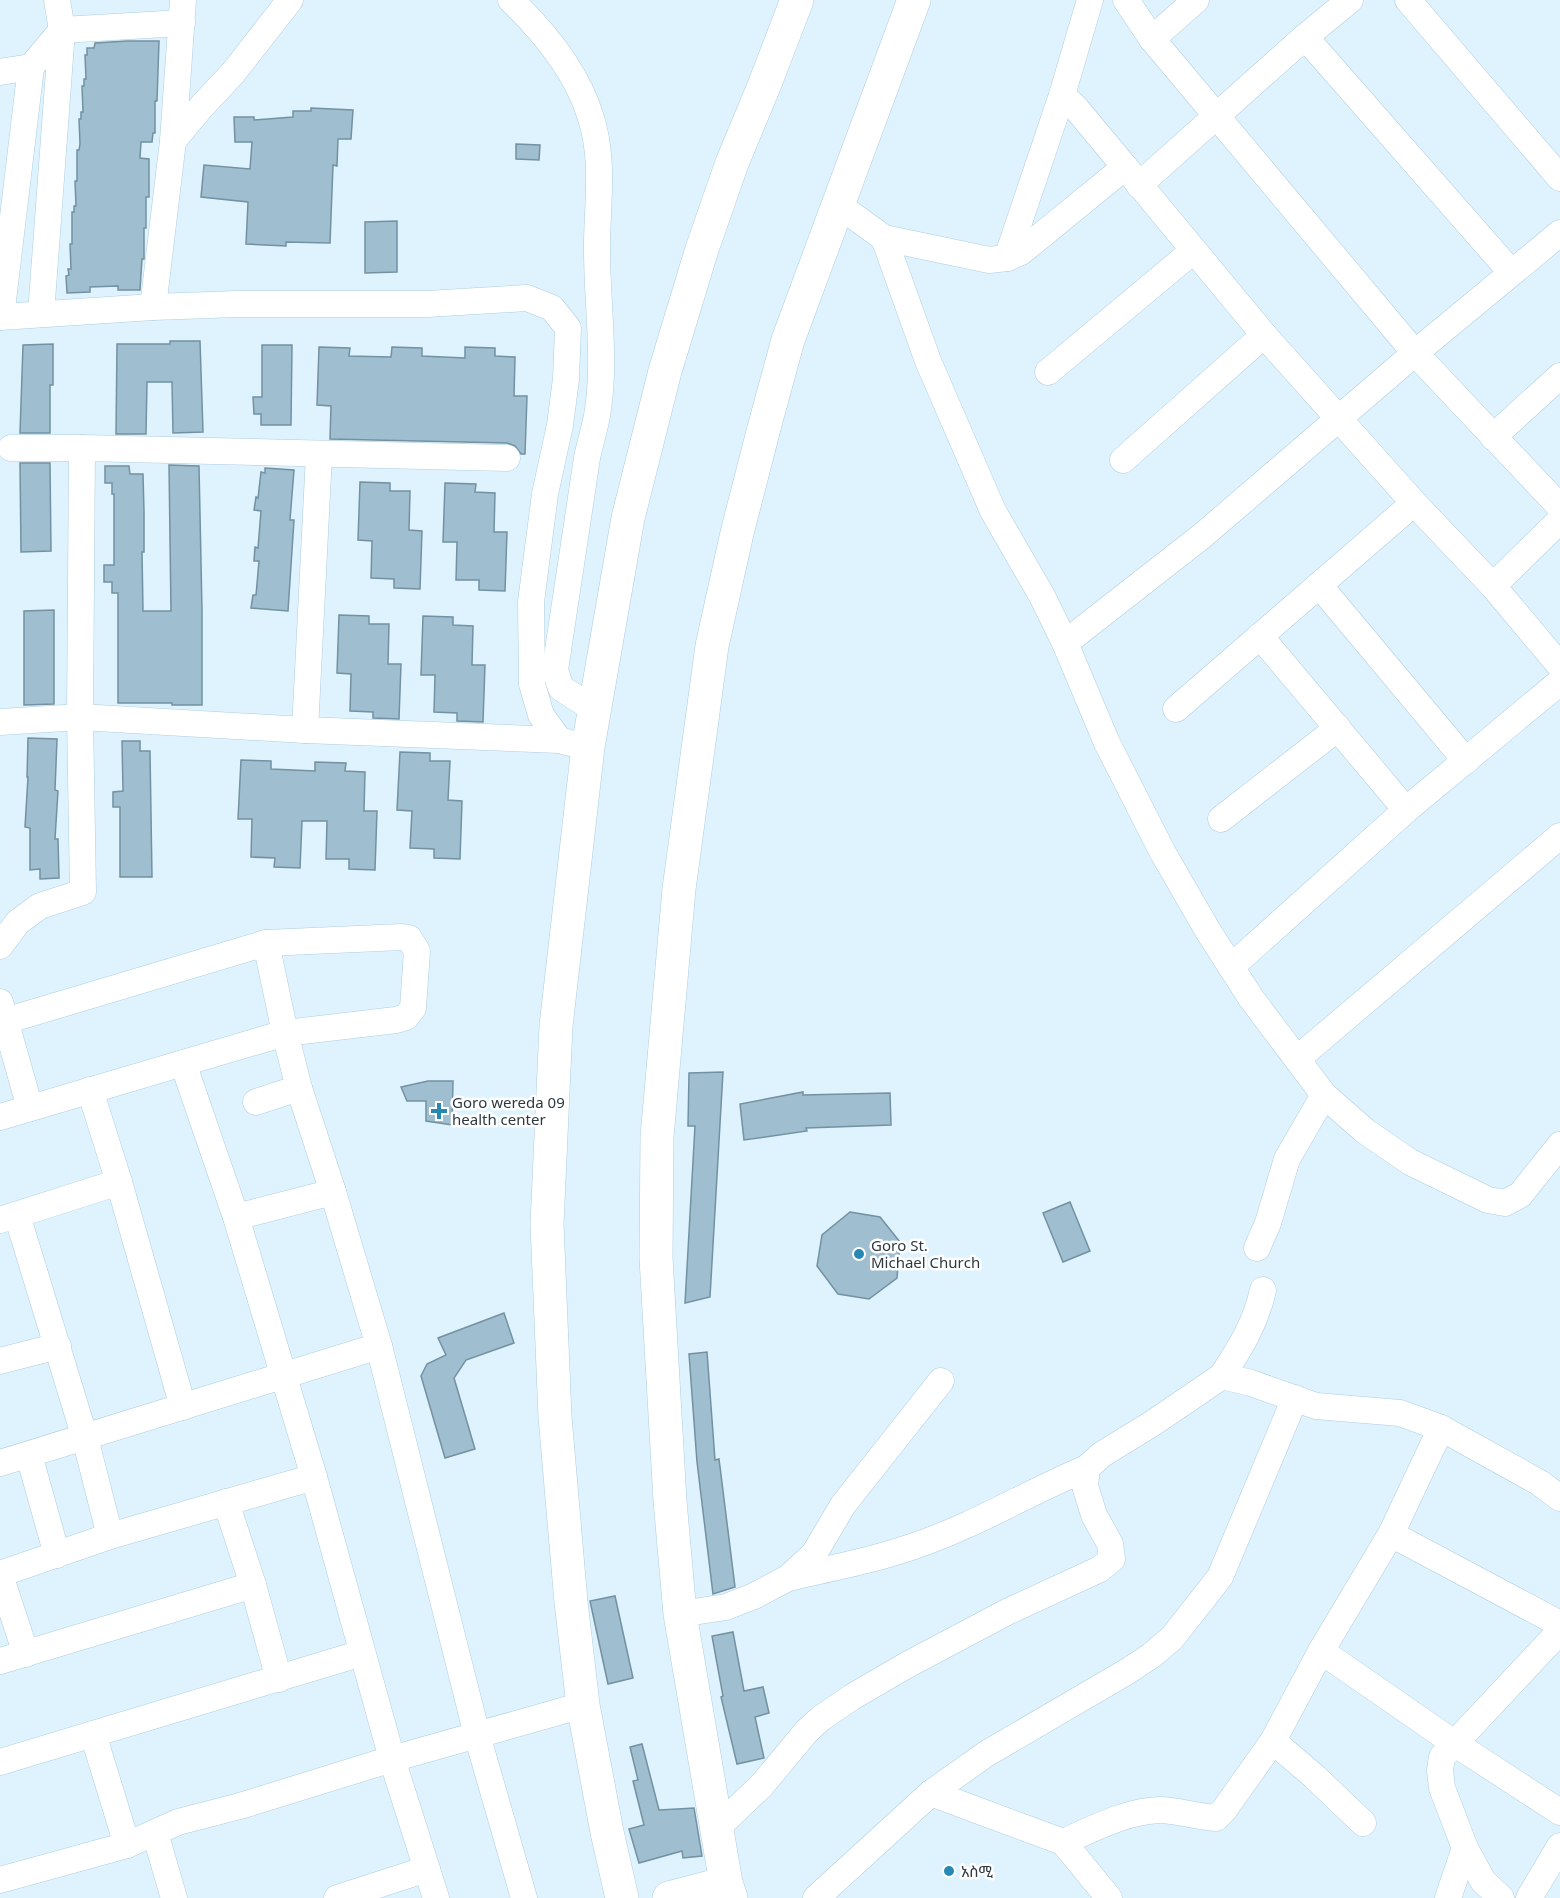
<svg xmlns="http://www.w3.org/2000/svg" width="1560" height="1898" viewBox="0 0 1560 1898" font-family="Georgia,'Noto Sans Ethiopic',serif">
	<style>
		.building { fill: #9fbecf; stroke: #7391a2; stroke-width: 1.5 }
		.lines { fill: none; stroke-linecap: round; stroke-linejoin: round }
		.minor-casing { stroke: #aecddf; stroke-width: 27 }
		.highway-casing { stroke: #aecddf; stroke-width: 34 }
		.minor { stroke: #fff; stroke-width: 26 }
		.highway { stroke: #fff; stroke-width: 33 }
		.poi-dot { fill: #2688b3; stroke: #fff; stroke-width: 2 }
		.labels { text-anchor: middle; dominant-baseline: central; stroke-width: 5; stroke-linejoin: round; paint-order: stroke }
		.poi-label { font-size: 15px; fill: #2d3940; stroke: #fff; text-anchor: start }
	</style>
	<rect width="100%" height="100%" fill="#dff3fe"/>
	<g class="building">
		<polygon points="127,41 159,41 157,101 155,101 155,133 153,133 152,142 141,142 140,158 149,159 149,197 146,197 146,228 144,228 144,259 142,259 140,290 118,290 118,286 90,287 90,292 67,293 66,276 69,275 68,269 71,269 70,244 72,244 72,212 74,212 74,206 76,206 75,181 77,181 77,150 79,150 80,144 79,119 81,119 81,112 83,112 82,86 84,86 84,79 86,79 85,55 87,55 87,48 94,48 95,43"/>
		<polygon points="311,108 353,110 351,139 338,139 337,166 333,165 330,243 286,242 286,246 246,244 248,202 201,197 204,165 250,169 252,142 235,142 234,117 254,117 254,120 293,117 293,111 311,111"/>
		<polygon points="516,144 540,145 539,160 516,159"/>
		<polygon points="397,221 397,272 365,273 365,222"/>
		<polygon points="170,341 200,341 203,432 173,433 172,382 147,382 146,434 116,434 117,344 170,344"/>
		<polygon points="53,344 53,385 50,385 50,433 20,433 23,345"/>
		<polygon points="262,345 292,345 291,425 261,425 261,414 254,414 253,397 262,397"/>
		<polygon points="319,347 350,348 349,356 391,357 392,347 422,348 422,356 465,358 465,347 495,348 495,356 515,357 514,396 527,396 525,454 521,454 515,446 507,443 330,439 331,406 317,405"/>
		<polygon points="20,463 50,463 51,551 21,552"/>
		<polygon points="169,465 199,466 202,610 202,705 172,705 172,703 118,703 118,593 112,593 112,582 104,582 104,565 114,565 114,494 112,494 112,483 105,483 105,466 129,466 130,474 143,474 144,511 144,552 142,552 143,611 171,611"/>
		<polygon points="265,468 294,470 290,520 294,520 288,611 251,608 253,595 256,595 259,561 254,561 255,547 258,548 261,511 254,510 256,497 258,498 261,472 265,473"/>
		<polygon points="360,482 390,483 390,491 410,491 409,530 422,531 420,589 394,588 394,579 371,578 372,541 358,540"/>
		<polygon points="445,483 476,484 475,492 495,493 494,532 507,532 505,591 479,590 479,580 456,580 457,542 443,542"/>
		<polygon points="54,610 54,704 24,705 24,611"/>
		<polygon points="339,615 369,616 369,624 389,624 388,664 401,664 399,719 373,718 373,712 350,711 351,674 337,673"/>
		<polygon points="423,616 453,617 453,625 473,626 472,665 485,665 483,722 457,721 457,713 434,712 435,675 421,675"/>
		<polygon points="28,738 57,739 55,790 58,791 55,839 58,839 59,878 40,879 40,869 30,870 30,828 25,827 28,777 27,777"/>
		<polygon points="122,741 140,741 140,751 150,751 152,877 120,877 120,807 113,807 113,792 123,791"/>
		<polygon points="400,752 430,753 430,761 450,761 448,800 462,801 460,859 434,858 434,849 410,848 412,811 397,810"/>
		<polygon points="241,760 271,761 271,769 315,771 315,762 346,763 345,771 365,772 364,811 377,811 375,870 349,869 349,859 326,859 327,821 302,821 300,868 274,867 275,858 251,857 252,819 238,819"/>
		<polygon points="723,1072 710,1297 685,1303 695,1126 688,1126 689,1073"/>
		<polygon points="428,1081 453,1081 452,1125 426,1121 426,1101 407,1101 401,1087"/>
		<polygon points="803,1092 803,1095 890,1093 891,1125 806,1128 807,1131 744,1140 740,1104"/>
		<polygon points="1070,1202 1090,1251 1063,1262 1043,1213"/>
		<polygon points="850,1212 880,1217 900,1242 897,1278 869,1299 838,1294 817,1266 822,1235"/>
		<polygon points="504,1313 514,1343 466,1360 454,1378 475,1449 445,1458 421,1376 427,1364 446,1355 438,1338"/>
		<polygon points="707,1352 715,1460 719,1459 735,1587 713,1594 697,1462 689,1354"/>
		<polygon points="615,1596 633,1678 608,1684 590,1601"/>
		<polygon points="733,1632 744,1691 763,1687 769,1713 755,1717 764,1758 737,1764 721,1697 723,1696 712,1636"/>
		<polygon points="642,1744 659,1810 694,1808 702,1856 683,1858 682,1851 639,1863 629,1829 644,1825 633,1781 638,1780 630,1747"/>
	</g>
	<g class="lines">
		<g class="minor-casing">
			<g id="minor">
				<path d="M511,0C544,32 576,70 590,115C604,156 598,198 597,241C596,295 606,356 598,409C596,426 590,442 587,458C576,529 566,599 555,670L561,688L595,710"/>
				<polyline points="1126,0 1152,39 1415,353 1560,507"/>
				<polyline points="1408,0 1560,178"/>
				<polyline points="1305,37 1511,272"/>
				<polyline points="1152,39 1196,0"/>
				<polyline points="0,72 31,67 62,30 182,23"/>
				<polyline points="173,141 202,106 233,73 290,0"/>
				<polyline points="1125,167 1264,335 1414,503 1493,586 1560,666"/>
				<polyline points="1139,185 1305,37 1350,0"/>
				<polyline points="837,204 884,238 989,260 1007,258 1021,252 1125,167 1075,107 1062,95 1090,0"/>
				<polyline points="884,238 928,361 993,511 1042,596 1065,643 1107,743 1163,853 1208,931 1251,998 1324,1095 1365,1131 1410,1162 1488,1200 1505,1203 1520,1195 1560,1145"/>
				<polyline points="1007,258 1062,95"/>
				<polyline points="153,307 173,141 183,0"/>
				<polyline points="41,314 62,30 57,0"/>
				<polyline points="0,317 153,307 237,304 427,304 527,298 552,308 568,328 566,379 560,425 545,494 531,602 532,684 541,715 559,740"/>
				<polyline points="1,317 31,67"/>
				<polyline points="1048,372 1193,251"/>
				<polyline points="1493,437 1560,376"/>
				<polyline points="82,448 507,458"/>
				<polyline points="1123,460 1264,335"/>
				<polyline points="1319,585 1466,761"/>
				<polyline points="1493,586 1560,520"/>
				<polyline points="1260,636 1406,810"/>
				<polyline points="1065,643 1202,536 1415,353 1560,233"/>
				<polyline points="1176,709 1414,503"/>
				<polyline points="0,722 80,717 305,730 559,740 570,743"/>
				<polyline points="305,730 319,455"/>
				<polyline points="1221,819 1338,728"/>
				<polyline points="266,943 285,1033 299,1088 333,1192 379,1346 477,1735 524,1898"/>
				<polyline points="0,946 18,922 40,906 83,892 80,717 82,448 11,448"/>
				<polyline points="1231,967 1406,810 1560,682"/>
				<polyline points="0,1002 30,1108"/>
				<polyline points="1297,1059 1560,836"/>
				<polyline points="183,1063 236,1217 314,1477 392,1759 436,1898"/>
				<polyline points="90,1090 119,1182 183,1407"/>
				<polyline points="256,1102 299,1088"/>
				<polyline points="0,1117 285,1033 396,1020 406,1017 413,1008 417,951 409,938 402,937 266,943 5,1021"/>
				<polyline points="17,1215 85,1438 110,1536"/>
				<polyline points="236,1217 333,1192"/>
				<polyline points="0,1220 119,1182"/>
				<polyline points="1257,1248 1268,1223 1287,1159 1324,1095"/>
				<polyline points="0,1361 58,1346"/>
				<path d="M1222,1376C1240,1348 1256,1323 1263,1290"/>
				<polyline points="29,1455 57,1555"/>
				<polyline points="0,1463 379,1346"/>
				<polyline points="226,1502 253,1585 279,1679"/>
				<polyline points="1391,1534 1441,1428 1540,1483 1560,1498"/>
				<polyline points="0,1574 110,1536 314,1477"/>
				<polyline points="0,1575 26,1654"/>
				<path d="M788,1578C831,1568 875,1560 917,1545C976,1525 1029,1492 1087,1468"/>
				<polyline points="680,1614 726,1607 754,1596 788,1578 814,1554 843,1505 941,1381"/>
				<polyline points="1321,1651 1454,1743 1560,1812"/>
				<polyline points="0,1661 253,1585"/>
				<polyline points="93,1734 127,1845"/>
				<polyline points="1273,1741 1315,1777 1363,1823"/>
				<polyline points="0,1762 362,1653"/>
				<polyline points="931,1793 1063,1842 1109,1898"/>
				<polyline points="717,1828 762,1785 806,1732 820,1719 852,1697 907,1665 1007,1612 1100,1569 1112,1559 1110,1544 1094,1515 1085,1486 1087,1468 1101,1455 1153,1423 1222,1376 1251,1383 1316,1406 1400,1413 1441,1428"/>
				<polyline points="155,1833 174,1898"/>
				<path d="M1063,1842C1093,1829 1126,1811 1160,1810C1176,1810 1197,1817 1216,1818L1224,1810L1273,1741L1321,1651L1391,1534L1560,1624"/>
				<polyline points="0,1880 127,1845 178,1822 240,1806 392,1759 583,1705"/>
				<polyline points="337,1898 427,1869"/>
				<polyline points="816,1898 931,1793 986,1754 1128,1671 1152,1655 1172,1638 1220,1577 1295,1398"/>
				<polyline points="1448,1898 1465,1848"/>
				<polyline points="1501,1898 1483,1881 1465,1848 1442,1788 1440,1770 1442,1757 1560,1631"/>
				<polyline points="1529,1898 1560,1846"/>
			</g>
		</g>
		<g class="highway-casing">
			<g id="highway">
				<polyline points="622,1898 607,1832 583,1705 571,1602 555,1417 547,1224 556,1026 588,747 628,518 665,371 702,249 732,163 764,86 797,0"/>
				<polyline points="669,1898 726,1883"/>
				<polyline points="731,1898 726,1883 680,1614 670,1501 656,1258 657,1137 679,889 712,646 737,533 764,428 788,340 914,0"/>
			</g>
		</g>
		<use href="#minor" class="minor"/>
		<use href="#highway" class="highway"/>
	</g>
	<g class="poi-dot">
		<path d="M436 1102h6v6h6v6h-6v6h-6v-6h-6v-6h6z"/>
		<circle cx="859" cy="1254" r="6"/>
		<circle cx="949" cy="1871" r="6"/>
	</g>
	<g class="labels">
		<g class="poi-label">
			<text x="452" y="1102">Goro wereda 09<tspan x="452" dy="17">health center</tspan></text>
			<text x="871" y="1245">Goro St.<tspan x="871" dy="17">Michael Church</tspan></text>
			<text x="961" y="1871">አስሚ</text>
		</g>
	</g>
</svg>
